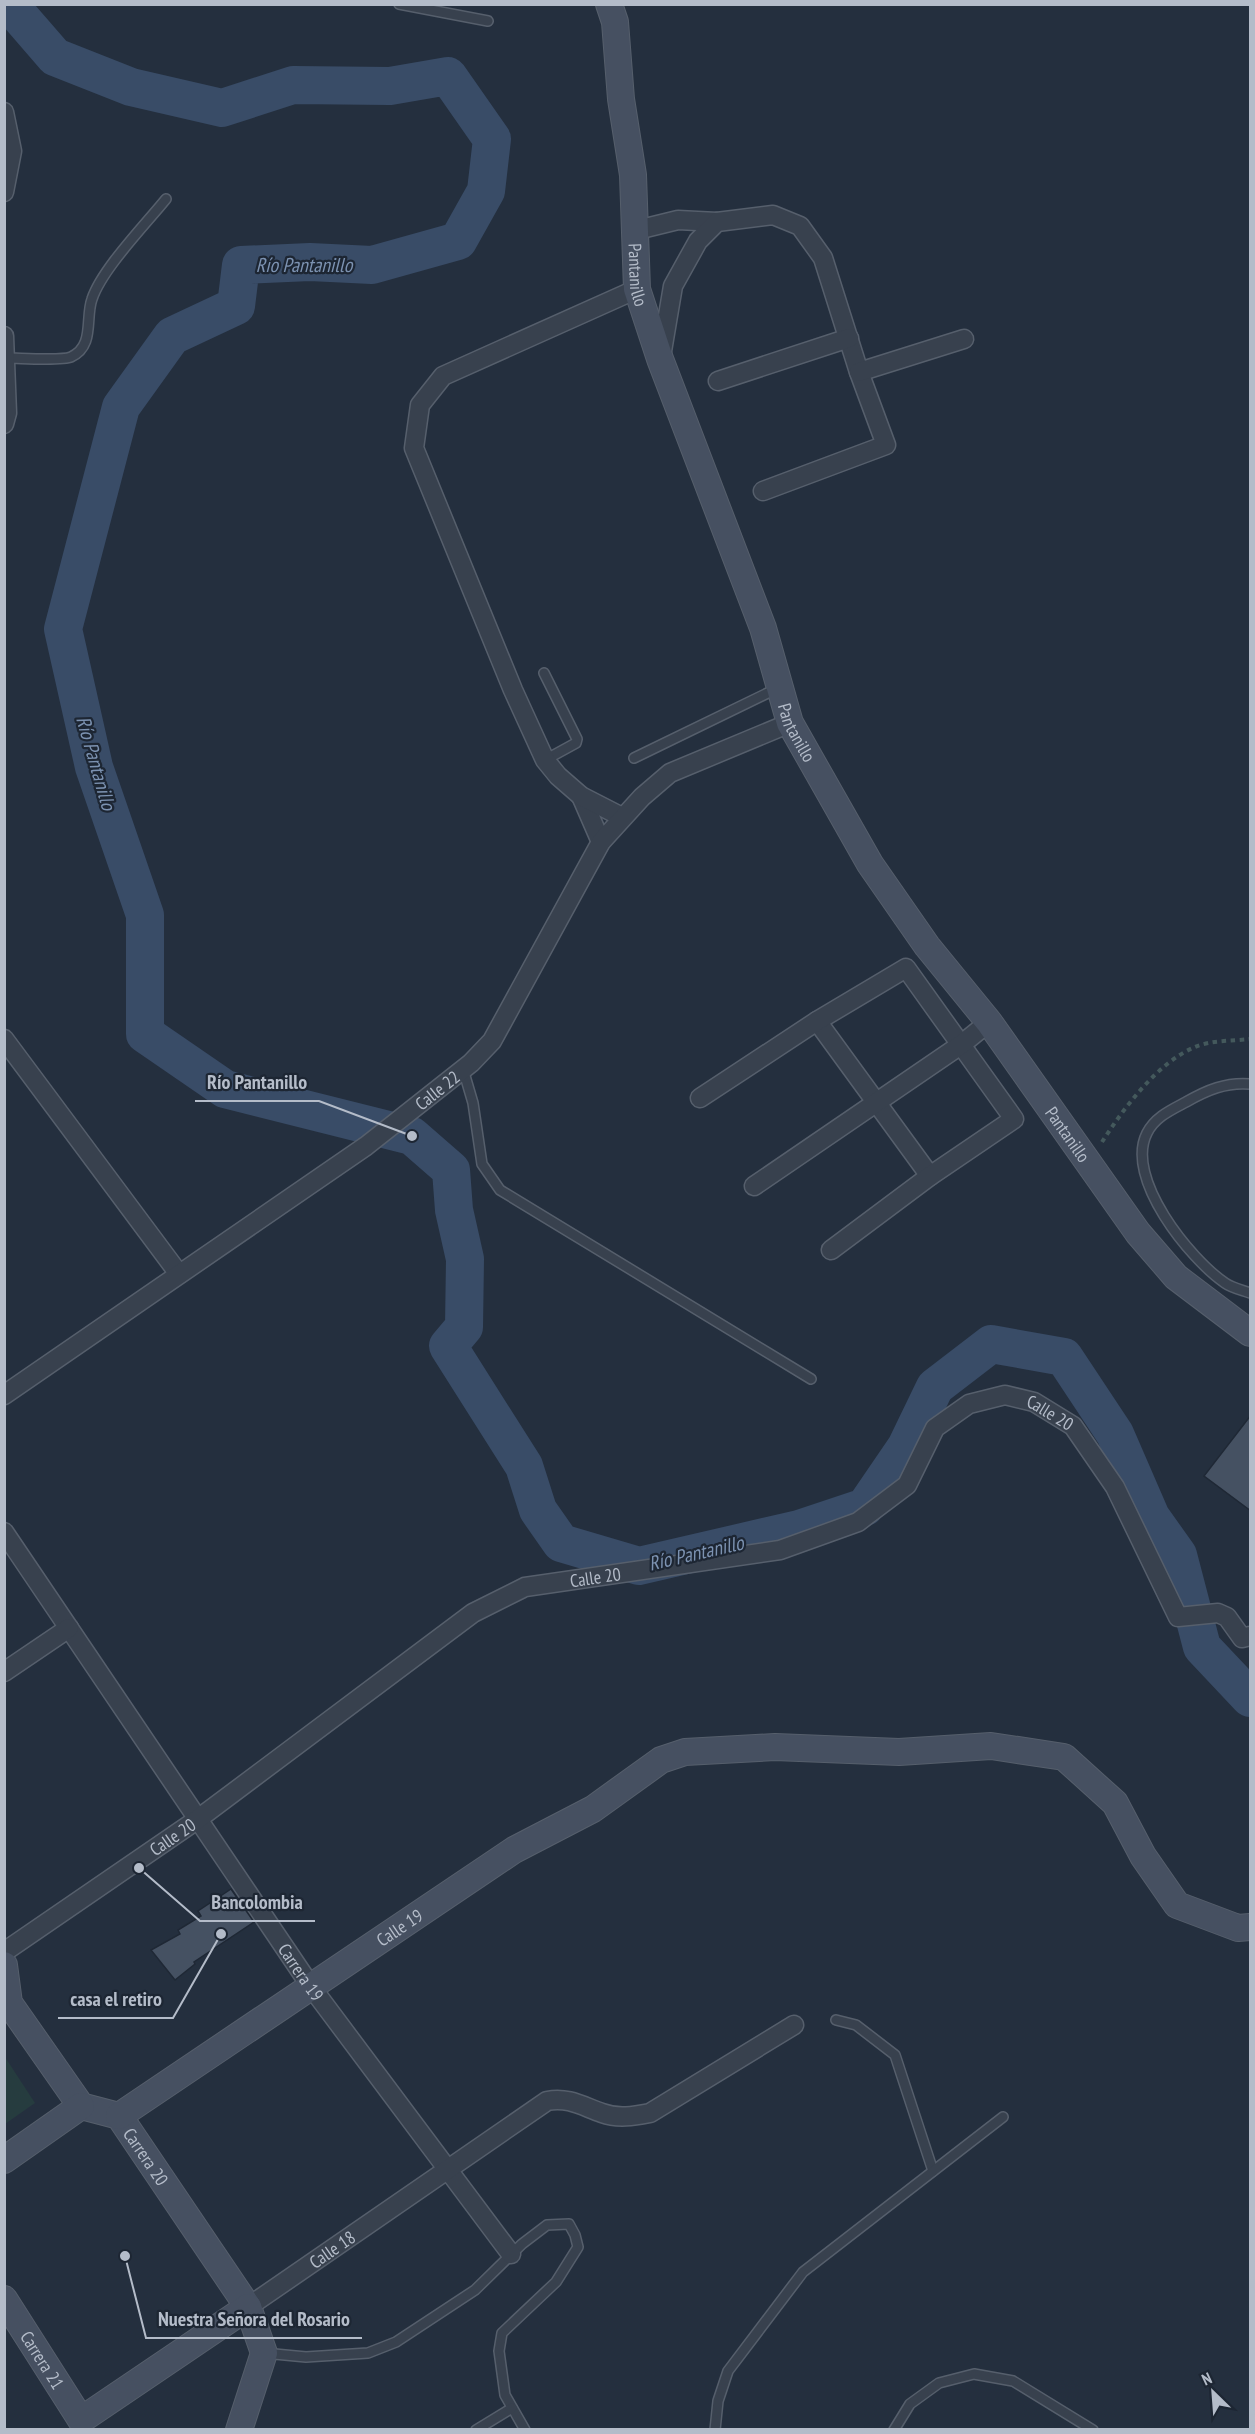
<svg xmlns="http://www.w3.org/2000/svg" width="1255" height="2434" viewBox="0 0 1255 2434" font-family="'PT Sans Narrow',sans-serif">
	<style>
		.green { fill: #263c3f }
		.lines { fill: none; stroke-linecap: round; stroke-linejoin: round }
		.river { stroke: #394c67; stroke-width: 38 }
		.building { fill: #455162; stroke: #1f2835; stroke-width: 1.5 }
		.lane-casing { stroke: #565f6c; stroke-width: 12 }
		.street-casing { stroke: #565f6c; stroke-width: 21 }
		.secondary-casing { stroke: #565f6c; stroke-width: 28 }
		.path { stroke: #44595c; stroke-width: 4; stroke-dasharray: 4.5 4.5; stroke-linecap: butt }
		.lane { stroke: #38414e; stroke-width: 9 }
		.street { stroke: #38414e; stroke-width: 18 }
		.secondary { stroke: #465061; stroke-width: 26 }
		.labels { text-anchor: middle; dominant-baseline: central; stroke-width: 4.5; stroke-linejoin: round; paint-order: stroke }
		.street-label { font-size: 18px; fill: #b4bcc9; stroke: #1d2633 }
		.water-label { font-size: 20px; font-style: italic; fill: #7c92b1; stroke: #1d2633 }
		.leader { fill: none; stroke: #b4bcc9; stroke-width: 2 }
		.callout-dot { fill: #b4bcc9; stroke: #1d2633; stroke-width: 2 }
		.callout-label { font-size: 20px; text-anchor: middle; font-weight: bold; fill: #b4bcc9; stroke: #1d2633; stroke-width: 4.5; stroke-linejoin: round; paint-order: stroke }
	</style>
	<rect width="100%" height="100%" fill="#242f3e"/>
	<polygon class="green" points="5,2057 35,2103 5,2124 4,2124"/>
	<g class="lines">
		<polyline class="river" points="9,4 55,57 131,87 222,108 293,85 390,86 448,76 492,139 486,191 458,241 372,265 310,262 241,265 236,306 172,336 121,407 63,629 94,767 145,915 145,1034 225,1089 412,1136 451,1170 454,1210 465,1259 464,1327 448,1346 524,1466 538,1510 561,1543 639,1566 799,1529 865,1507 906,1447 935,1387 991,1344 1064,1357 1115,1434 1151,1517 1178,1555 1202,1647 1250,1698"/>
	</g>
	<g class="building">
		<polygon points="1251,1415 1251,1511 1204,1476"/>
		<polygon points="231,1889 254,1922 194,1962 195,1964 175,1980 151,1950 180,1934 178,1930 201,1916 198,1911"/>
	</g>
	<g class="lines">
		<g class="lane-casing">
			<g id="lane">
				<polyline points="399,4 488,21"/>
				<path d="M7,358C20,358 62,361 71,357C95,346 85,318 92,299C102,269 145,225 166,199"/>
				<polyline points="544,673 577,739 576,743 545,760"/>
				<polyline points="634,758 778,688"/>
				<polyline points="463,1069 473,1103 482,1164 500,1190 811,1379"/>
				<path d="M1250,1084C1226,1082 1207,1090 1186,1102C1171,1110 1155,1117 1147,1133C1124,1178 1190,1259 1225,1283C1232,1288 1242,1290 1250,1293"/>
				<polyline points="836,2020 856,2025 895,2055 933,2171"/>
				<polyline points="264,2353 306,2357 368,2353 396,2342 475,2290 522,2244 547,2225 569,2224 575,2235 578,2247 556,2282 502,2333 499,2351 505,2395 525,2430"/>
				<polyline points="476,2430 512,2408"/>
				<polyline points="715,2430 718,2401 728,2371 803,2272 1003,2117"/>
				<polyline points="894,2430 910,2404 939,2383 974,2374 1013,2381 1093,2430"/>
			</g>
		</g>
		<g class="street-casing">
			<g id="street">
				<polyline points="4,112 12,151 4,192"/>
				<polyline points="633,231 678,220 717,222"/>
				<polyline points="4,336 7,413 4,424"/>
				<polyline points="661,357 673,286 698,241 717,222 773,215 800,226 823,258 859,372 886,445 763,491"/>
				<polyline points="859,372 964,339"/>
				<polyline points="718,381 849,338"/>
				<polyline points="581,796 601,842"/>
				<polyline points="622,817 581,796 558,776 545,760 513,690 414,448 420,405 443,376 637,289"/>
				<polyline points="817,1021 930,1176"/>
				<polyline points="4,1039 179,1274"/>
				<polyline points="700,1098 817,1021 906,968 1014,1119 930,1176 831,1250"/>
				<polyline points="754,1186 962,1044 989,1022"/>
				<path id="s1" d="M4,1395L366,1146L471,1063L492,1041L601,842L642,797L670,773L790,723"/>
				<path id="s2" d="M4,1532L312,1988L511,2254"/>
				<polyline points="4,1672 69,1628"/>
				<path id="s3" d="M4,1952L198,1819L473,1613L525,1587L780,1550L858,1522L907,1485L935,1428L969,1404L1005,1395L1034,1402L1073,1426L1115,1487L1178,1617L1218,1613L1227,1617L1242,1638L1250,1636"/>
				<path id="s4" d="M248,2307L547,2101C569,2097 582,2106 602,2113C618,2119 634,2116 650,2113L794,2025"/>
			</g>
		</g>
		<g class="secondary-casing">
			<g id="secondary">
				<path id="s5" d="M609,4L615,22L621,99L633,175L637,289L660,359L763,628L790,723L870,864L927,946L989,1022L1138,1233L1176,1277L1250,1333"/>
				<path id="s6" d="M4,1965L9,2003L81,2106L119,2116L248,2307L264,2353L239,2430"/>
				<path id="s7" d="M119,2116L514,1850L593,1809L661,1760L685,1752L775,1747L899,1752L991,1746L1064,1757L1115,1803L1143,1856L1177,1905L1238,1928L1250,1927"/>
				<polyline points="4,2160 81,2106"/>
				<path id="s8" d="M4,2299L81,2420L248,2307"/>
			</g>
		</g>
		<path class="path" d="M1102,1142C1123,1109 1158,1062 1195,1047C1211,1040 1234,1041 1250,1039"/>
		<use href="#lane" class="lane"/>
		<use href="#street" class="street"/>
		<use href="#secondary" class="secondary"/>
	</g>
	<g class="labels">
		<g class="street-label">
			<text stroke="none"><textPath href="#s5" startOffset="273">Pantanillo</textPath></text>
			<text stroke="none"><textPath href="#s5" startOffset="759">Pantanillo</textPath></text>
			<text stroke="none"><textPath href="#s1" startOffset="530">Calle 22</textPath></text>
			<text stroke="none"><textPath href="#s5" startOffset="1245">Pantanillo</textPath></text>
			<text stroke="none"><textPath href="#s3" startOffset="1230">Calle 20</textPath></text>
			<text stroke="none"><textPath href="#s3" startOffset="708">Calle 20</textPath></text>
			<text stroke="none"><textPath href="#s3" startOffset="204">Calle 20</textPath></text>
			<text stroke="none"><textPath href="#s7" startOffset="338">Calle 19</textPath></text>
			<text stroke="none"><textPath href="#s2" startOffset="531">Carrera 19</textPath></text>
			<text stroke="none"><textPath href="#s6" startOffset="252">Carrera 20</textPath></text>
			<text stroke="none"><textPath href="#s4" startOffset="102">Calle 18</textPath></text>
			<text stroke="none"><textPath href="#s8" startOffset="72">Carrera 21</textPath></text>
		</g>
		<g class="water-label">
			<text x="304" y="265">Río Pantanillo</text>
			<text transform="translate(96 763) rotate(74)">Río Pantanillo</text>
			<text transform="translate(696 1553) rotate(-13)">Río Pantanillo</text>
		</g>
	</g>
	<path class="leader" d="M412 1136L319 1101H195M139 1868L200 1921H315M221 1934L173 2018H58M125 2256L146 2338H362"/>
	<g class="callout-dot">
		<circle cx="412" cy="1136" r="6"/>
		<circle cx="139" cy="1868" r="6"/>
		<circle cx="221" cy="1934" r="6"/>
		<circle cx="125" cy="2256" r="6"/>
	</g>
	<g class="callout-label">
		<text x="257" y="1089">Río Pantanillo</text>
		<text x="257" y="1909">Bancolombia</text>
		<text x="116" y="2006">casa el retiro</text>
		<text x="254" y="2326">Nuestra Señora del Rosario</text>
	</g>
	<rect width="1255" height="2434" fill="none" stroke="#b4bcc9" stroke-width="12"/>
	<g transform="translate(1213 2392) rotate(335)" stroke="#1d2633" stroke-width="4.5" paint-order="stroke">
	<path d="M0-4.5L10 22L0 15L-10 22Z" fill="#b4bcc9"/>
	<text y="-9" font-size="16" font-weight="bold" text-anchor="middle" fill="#b4bcc9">N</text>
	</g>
</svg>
